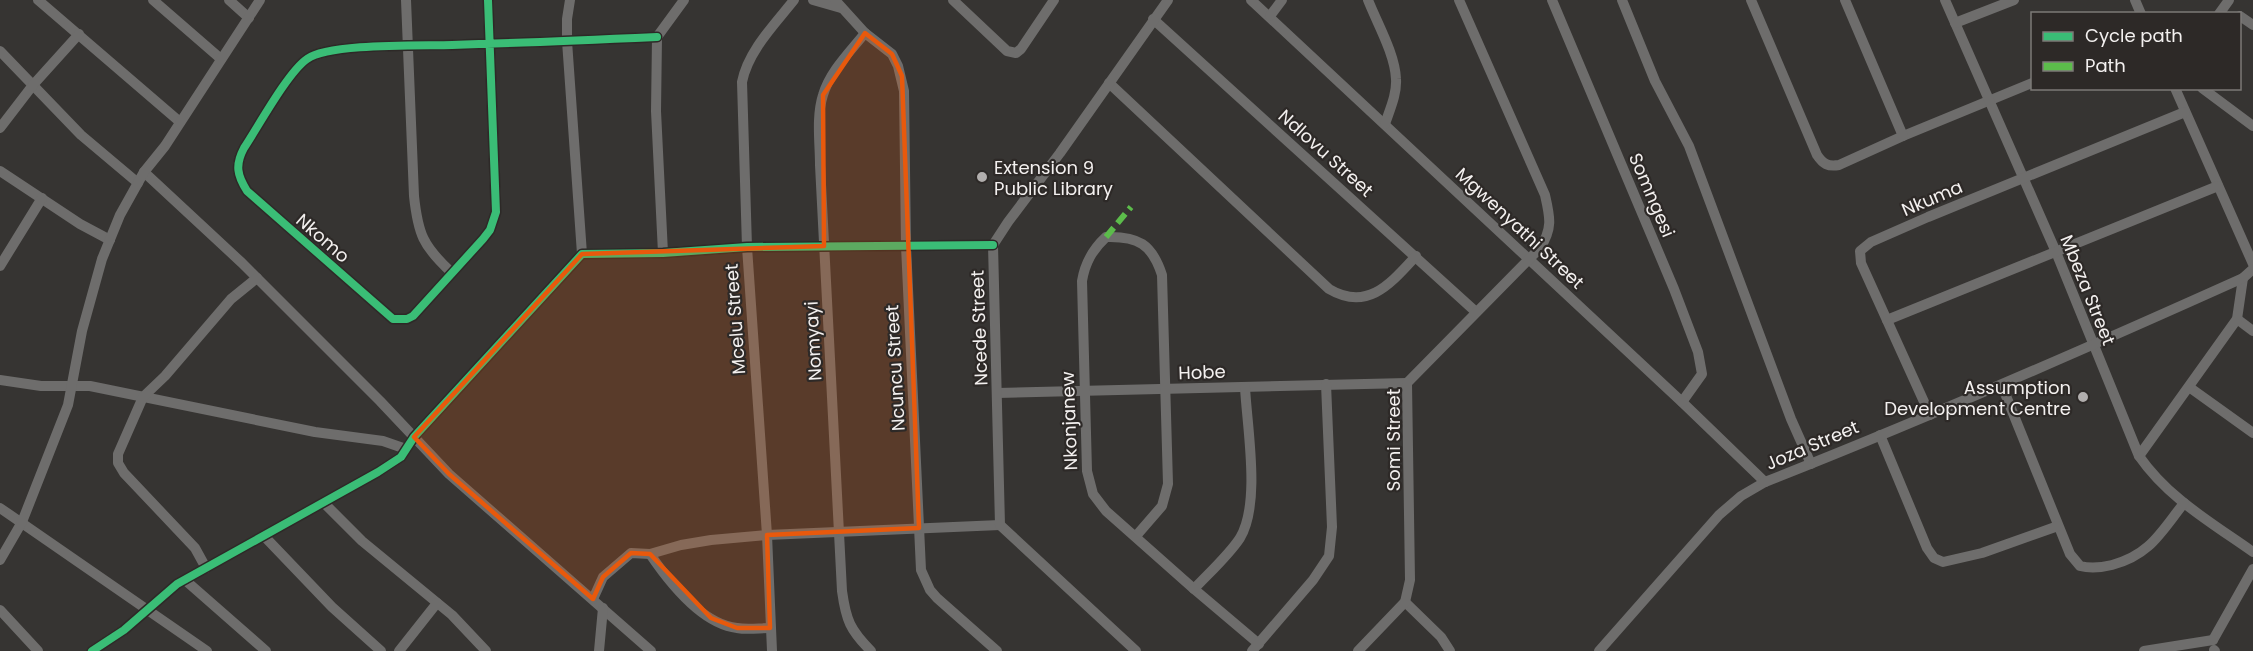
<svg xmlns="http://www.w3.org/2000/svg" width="2253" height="651" viewBox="0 0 2253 651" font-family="Poppins,sans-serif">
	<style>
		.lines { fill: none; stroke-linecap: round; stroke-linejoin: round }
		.minor { stroke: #6e6d6c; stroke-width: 10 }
		.quiet { stroke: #5cbc4b; stroke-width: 6; stroke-dasharray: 12 6; stroke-linecap: butt }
		.cycleway-casing { stroke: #2d2927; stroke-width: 11 }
		.cycleway { stroke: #3abd76; stroke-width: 8 }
		.marked { fill: #e8590c; fill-opacity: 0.2; stroke: #e8590c; stroke-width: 4.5; stroke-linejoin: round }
		.poi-dot { fill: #b1aead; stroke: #2d2927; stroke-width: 2 }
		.labels { text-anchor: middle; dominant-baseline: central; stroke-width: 4.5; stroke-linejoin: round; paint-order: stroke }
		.street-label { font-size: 18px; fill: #f3f0ef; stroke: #2d2927 }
		.poi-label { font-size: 18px; fill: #f3f0ef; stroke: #2d2927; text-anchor: start }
	</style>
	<rect width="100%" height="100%" fill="#363432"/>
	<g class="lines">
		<g class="minor">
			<polyline points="38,0 180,122"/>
			<polyline points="153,0 221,59"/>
			<polyline points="229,0 249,18"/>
			<path d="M406,0L414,196C418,234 423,246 451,272"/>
			<path d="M488,0L496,212L490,230L483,239L413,316L407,319H393L247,191C237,175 235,165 244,148C258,127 288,72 307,59C329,43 421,46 452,45C520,43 589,40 657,37"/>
			<polyline points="570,0 567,19 567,41 582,254"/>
			<polyline points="813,0 841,8"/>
			<polyline points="835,0 865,33 892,54 898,66 904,91 906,246 921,570 930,590 937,598 997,651"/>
			<polyline points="953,0 1007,51 1016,53 1021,49 1054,0"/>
			<polyline points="1251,0 1682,402 1765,482"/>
			<path d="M1368,0C1377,23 1395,54 1396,79C1397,94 1390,109 1385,124"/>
			<polyline points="1552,0 1674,289 1698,352 1702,374 1682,402"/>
			<polyline points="1622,0 1655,81 1689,146 1791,419 1811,464"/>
			<path d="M1751,0L1817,155C1823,164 1828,167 1839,165L1903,136L2032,83"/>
			<polyline points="1845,0 1903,136"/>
			<path d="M1945,0L2056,252L2139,456C2168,498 2212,523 2253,552"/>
			<polyline points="2135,0 2141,14"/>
			<polyline points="2219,14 2229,0"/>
			<polyline points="1270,16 1282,0"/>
			<polyline points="2240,16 2253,25"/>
			<polyline points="1153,19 1476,312"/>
			<polyline points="1955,23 2014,0"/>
			<path d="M865,33C850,52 830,71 823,95C816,117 820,143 820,165L842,591C846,620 850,630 871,651"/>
			<polyline points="0,51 81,135 138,183"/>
			<path d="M1109,83L1329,289C1368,312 1391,283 1416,256"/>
			<polyline points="2175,88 2253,264"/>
			<polyline points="2202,88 2253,126"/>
			<polyline points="0,128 33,85 79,34"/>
			<polyline points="0,171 80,224 110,240"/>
			<polyline points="144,172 242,263 380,401 449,474 651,651"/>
			<polyline points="663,253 656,111 657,37 684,0"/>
			<polyline points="0,266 42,198"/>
			<polyline points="2237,319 2253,331"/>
			<polyline points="1887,320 2218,186"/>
			<polyline points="0,380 41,386 90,386 315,432 383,441 406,449"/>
			<path d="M2002,386L2070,554L2080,566C2091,569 2100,568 2112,565C2150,555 2161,532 2184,503"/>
			<polyline points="2189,387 2253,433"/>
			<polyline points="997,393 1407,383"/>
			<polyline points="1930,415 1861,263 1860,251 1871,242 1928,217 2185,112"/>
			<polyline points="1880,435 1927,548 1934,558 1943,562 1982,553 2058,526"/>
			<polyline points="2139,456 2237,319 2243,278"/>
			<polyline points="324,503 362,541 452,615 486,651"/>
			<polyline points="0,508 207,651"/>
			<polyline points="264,536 332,607 381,651"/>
			<path d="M1136,536L1162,506L1168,484L1162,275C1152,244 1138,236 1106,237C1092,250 1085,263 1082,281L1087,471L1093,494L1106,511L1194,589L1259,644"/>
			<path d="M650,554C669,582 701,624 737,628C748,630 759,628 770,628"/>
			<polyline points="0,560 22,522 68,405 82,331 102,259 120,215 144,172 165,146 260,0"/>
			<polyline points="206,568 195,548 124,473 118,463 118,454 143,397 165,376 231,299 257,278"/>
			<polyline points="185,580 266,651"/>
			<path d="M1194,589C1208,574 1229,555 1240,538C1261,503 1247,428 1245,387"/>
			<polyline points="593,599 603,577 631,553 650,554 681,545 711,540 767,535 1000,525"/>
			<polyline points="1405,602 1441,637 1450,651"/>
			<polyline points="0,610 38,651"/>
			<polyline points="2213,640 2253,569"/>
			<polyline points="2214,650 2215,651"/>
			<polyline points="92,651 124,630 177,584 378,472 401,457 414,437 582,254 663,253 747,247 993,245"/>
			<polyline points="399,651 437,603"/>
			<polyline points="599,651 603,608"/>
			<path d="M772,651L767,535L747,247L742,82C748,51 775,24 794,0"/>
			<polyline points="1136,651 1000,525 993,245 1008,222 1060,153 1168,0"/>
			<polyline points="1252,651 1313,580 1329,556 1332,527 1326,384"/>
			<path d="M1358,651L1405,602L1410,580L1407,383L1540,248C1553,228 1550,217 1545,195L1459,0"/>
			<path d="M1599,651L1719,515L1741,496L1765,482C1926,419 2085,349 2243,278L2253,269"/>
			<polyline points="2144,651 2213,640"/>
		</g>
		<polyline class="quiet" points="1106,237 1131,207"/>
		<g class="cycleway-casing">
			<g id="cycleway">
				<path d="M488,0L496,212L490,230L483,239L413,316L407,319H393L247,191C237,175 235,165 244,148C258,127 288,72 307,59C329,43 421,46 452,45C520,43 589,40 657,37"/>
				<polyline points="92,651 124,630 177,584 378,472 401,457 414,437 582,254 663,253 747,247 993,245"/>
			</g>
		</g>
		<use href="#cycleway" class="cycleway"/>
	</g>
	<path class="marked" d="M865,33L892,54L902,76L919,528L767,535L770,628H737L711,618L650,554L631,553L603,577L593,599L449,474L414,437L582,254L824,246L823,95Z"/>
	<g class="poi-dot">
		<circle cx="982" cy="177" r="6"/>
		<circle cx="2083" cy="397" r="6"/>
	</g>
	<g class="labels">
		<g class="street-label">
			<text transform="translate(1326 153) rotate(42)">Ndlovu Street</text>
			<text transform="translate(1652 195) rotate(67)">Somngesi</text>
			<text transform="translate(1932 198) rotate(-23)">Nkuma</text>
			<text transform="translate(1520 228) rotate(43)">Mgwenyathi Street</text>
			<text transform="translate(323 238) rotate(41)">Nkomo</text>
			<text transform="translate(2088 290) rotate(68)">Mbeza Street</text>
			<text transform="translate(735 319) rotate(-94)">Mcelu Street</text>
			<text transform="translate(979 328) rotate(-92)">Ncede Street</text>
			<text transform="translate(813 341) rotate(-93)">Nomyayi</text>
			<text transform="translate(895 368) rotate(-93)">Ncuncu Street</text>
			<text transform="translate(1202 372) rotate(-2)">Hobe</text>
			<text transform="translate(1069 421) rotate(-92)">Nkonjanew</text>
			<text transform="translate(1393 440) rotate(-90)">Somi Street</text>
			<text transform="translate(1812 445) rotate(-23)">Joza Street</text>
		</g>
		<g class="poi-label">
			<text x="994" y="167">Extension 9<tspan x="994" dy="21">Public Library</tspan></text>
			<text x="2071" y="387" text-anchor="end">Assumption<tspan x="2071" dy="21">Development Centre</tspan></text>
		</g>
	</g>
	<rect x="2031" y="12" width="210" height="78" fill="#2d2927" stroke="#7c7977" stroke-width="1.5"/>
	<rect x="2043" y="32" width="30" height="9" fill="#3abd76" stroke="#7c7977" stroke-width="1.5"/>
	<text x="2085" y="42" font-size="18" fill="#f3f0ef">Cycle path</text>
	<rect x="2043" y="62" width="30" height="9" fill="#5cbc4b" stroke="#7c7977" stroke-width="1.5"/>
	<text x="2085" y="72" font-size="18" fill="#f3f0ef">Path</text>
</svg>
